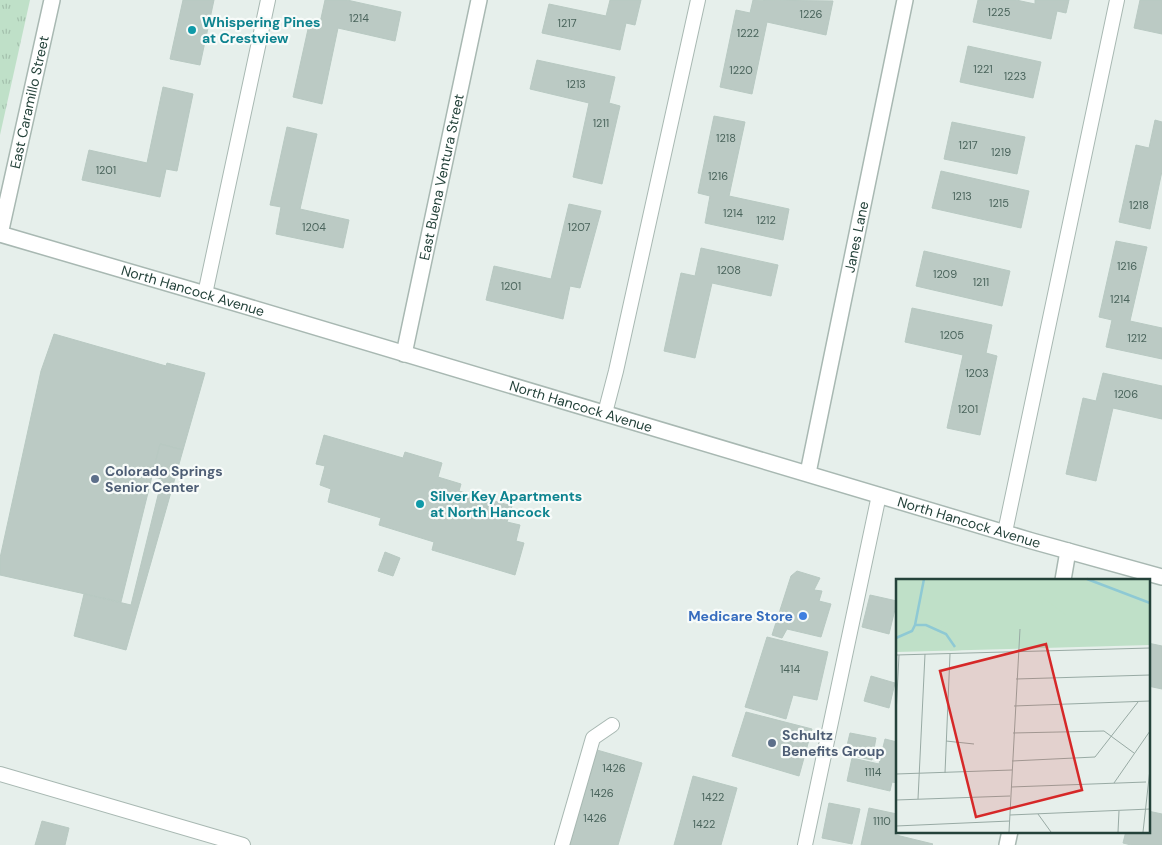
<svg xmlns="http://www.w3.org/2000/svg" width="1162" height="845" viewBox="0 0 1162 845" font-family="'DM Sans',sans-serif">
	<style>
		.grass { fill: url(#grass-tufts) }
		.building { fill: #bbcac4; stroke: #b8c9c2 }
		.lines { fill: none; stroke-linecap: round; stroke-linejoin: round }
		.lane-casing { stroke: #a8b8b2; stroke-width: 16 }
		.street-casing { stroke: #a8b8b2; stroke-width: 18 }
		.lane { stroke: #fff; stroke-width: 14 }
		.street { stroke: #fff; stroke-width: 15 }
		.culture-dot { fill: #0f9aa8; stroke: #f7fbf9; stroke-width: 2 }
		.service-dot { fill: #5c6f8a; stroke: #f7fbf9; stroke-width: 2 }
		.shop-dot { fill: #3f7fe0; stroke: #f7fbf9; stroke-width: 2 }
		.labels { text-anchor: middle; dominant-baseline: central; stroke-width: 4.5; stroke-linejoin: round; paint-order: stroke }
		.number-label { font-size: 11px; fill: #4a645c }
		.culture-label { font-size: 14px; font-weight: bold; fill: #0d838f; stroke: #f7fbf9; text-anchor: start }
		.street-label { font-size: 14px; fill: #24423a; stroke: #f7fbf9 }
		.service-label { font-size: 14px; font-weight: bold; fill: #4e5e75; stroke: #f7fbf9; text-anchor: start }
		.shop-label { font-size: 14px; font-weight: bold; fill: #366cbe; stroke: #f7fbf9; text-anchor: end }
		.inset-river { fill: none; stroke: #8ec9d4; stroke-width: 2.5 }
		.inset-road { fill: none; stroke: #98aaa4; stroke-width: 1 }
		.view { fill: #d62828; fill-opacity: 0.15; stroke: #d62828; stroke-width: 2.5 }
		.inset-edge { fill: none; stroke: #24423a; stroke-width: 2.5 }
	</style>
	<defs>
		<pattern id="grass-tufts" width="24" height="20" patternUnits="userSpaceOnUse" patternTransform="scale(1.25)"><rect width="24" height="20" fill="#bfe0c8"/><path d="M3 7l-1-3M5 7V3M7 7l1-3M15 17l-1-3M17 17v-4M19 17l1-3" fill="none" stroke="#a4c1ad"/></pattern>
	</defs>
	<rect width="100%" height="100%" fill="#e6efeb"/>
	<polygon class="grass" points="0,0 30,0 0,135"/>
	<g class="building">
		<polygon points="183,0 214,0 200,65 170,59"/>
		<polygon points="325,0 347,0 401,12 395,41 338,28 322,104 293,97 310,20 320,23"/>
		<polygon points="610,0 641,0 635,25 626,23 620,50 542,33 549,4 606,16"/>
		<polygon points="753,0 833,1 826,35 767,22 752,94 720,87 736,10 750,13"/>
		<polygon points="978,0 1016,0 1035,4 1035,0 1069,0 1066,13 1057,11 1051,39 973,22"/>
		<polygon points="1140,0 1162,0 1162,34 1134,28"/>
		<polygon points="968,46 1041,62 1033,98 960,82"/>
		<polygon points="537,60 615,77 609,103 620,106 602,184 573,177 589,103 530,89"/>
		<polygon points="163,87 193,94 177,171 166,169 160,197 82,180 89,150 147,163"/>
		<polygon points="714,116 745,122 729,196 789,209 783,240 705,223 710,196 698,193"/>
		<polygon points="1155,120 1162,122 1162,171 1150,229 1119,222 1136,145 1149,148"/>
		<polygon points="952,122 1025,137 1017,174 944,159"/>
		<polygon points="287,127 317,134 300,209 349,220 343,248 276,234 281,207 270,205"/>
		<polygon points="941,171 1029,191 1021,228 932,208"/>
		<polygon points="569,204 601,211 580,288 570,286 563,319 486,300 494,266 551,279"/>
		<polygon points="1116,241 1147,247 1130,321 1162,328 1162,359 1106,347 1112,320 1099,317"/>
		<polygon points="701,248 778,265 771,296 712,283 695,358 664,351 681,273 695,276"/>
		<polygon points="924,251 1010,271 1002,306 916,286"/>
		<polygon points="912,308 992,325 986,353 997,356 980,435 947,428 963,355 905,342"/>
		<polygon points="54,334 166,366 167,363 205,373 183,450 160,444 121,602 0,575 0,558 41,371"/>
		<polygon points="1103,373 1162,386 1162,419 1113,408 1096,481 1066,474 1083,398 1096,401"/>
		<polygon points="324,435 403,458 405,452 442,463 438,477 461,484 459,491 512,506 507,522 520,525 516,541 524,543 515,575 432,550 434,542 379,525 381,518 328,502 331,489 320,485 325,466 316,464"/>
		<polygon points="160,444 183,450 126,650 74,636 84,594 131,605 162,479 152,477"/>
		<polygon points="385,552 400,558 393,576 378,571"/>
		<polygon points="797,571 820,578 814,590 822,591 819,601 831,604 821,637 787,629 782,638 772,635 791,576"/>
		<polygon points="870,595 897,601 889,634 862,627"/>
		<polygon points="767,637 828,652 817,700 793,695 786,719 745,707"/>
		<polygon points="1148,643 1162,646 1162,689 1148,686"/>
		<polygon points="871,676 895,683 889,708 864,701"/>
		<polygon points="746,712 812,729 799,776 732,756"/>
		<polygon points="850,733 876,738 872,760 845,754"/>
		<polygon points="885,739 897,742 897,783 892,782 890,791 847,781 852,758 879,764"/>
		<polygon points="597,750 642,763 618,845 570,845"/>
		<polygon points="693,776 737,788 721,845 674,845"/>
		<polygon points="829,803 860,809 852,844 822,838"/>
		<polygon points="869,808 897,814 896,835 933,844 932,845 861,845"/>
		<polygon points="1148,811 1162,814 1162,845 1131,845 1123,843 1126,831 1148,831"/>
		<polygon points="42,821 69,828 65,845 35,845"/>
	</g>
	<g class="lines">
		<g class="lane-casing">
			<g id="lane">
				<polyline points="205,294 268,0"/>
				<polyline points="605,413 616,371 698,0"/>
				<polyline points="1005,532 1117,0"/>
				<polyline points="0,774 243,845"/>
				<polyline points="562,845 593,738 612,725"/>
				<polyline points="805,845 879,495"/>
			</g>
		</g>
		<g class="street-casing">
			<g id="street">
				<path id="s1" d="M0,234L205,294L1032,541L1162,577"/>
				<path id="s2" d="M0,234L52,0"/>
				<path id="s3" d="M404,354L479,0"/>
				<path id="s4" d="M808,473L905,0"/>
				<polyline points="1063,580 1068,551"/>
				<polyline points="1007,845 1010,831"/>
			</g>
		</g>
		<use href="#lane" class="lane"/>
		<use href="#street" class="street"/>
	</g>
	<g class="culture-dot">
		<circle cx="192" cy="30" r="5"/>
		<circle cx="420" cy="504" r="5"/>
	</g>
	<g class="service-dot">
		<circle cx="95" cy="479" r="5"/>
		<circle cx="772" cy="743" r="5"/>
	</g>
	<circle class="shop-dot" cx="803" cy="616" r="5"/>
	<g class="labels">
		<g class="number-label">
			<text x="999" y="12">1225</text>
			<text x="811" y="14">1226</text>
			<text x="359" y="18">1214</text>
			<text x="567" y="23">1217</text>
			<text x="748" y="33">1222</text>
			<text x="983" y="69">1221</text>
			<text x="741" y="70">1220</text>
			<text x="1015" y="76">1223</text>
			<text x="576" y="84">1213</text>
			<text x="601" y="123">1211</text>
			<text x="726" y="138">1218</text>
			<text x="968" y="145">1217</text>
			<text x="1001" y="152">1219</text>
			<text x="106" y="170">1201</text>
			<text x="718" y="176">1216</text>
			<text x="962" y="196">1213</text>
			<text x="999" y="203">1215</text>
			<text x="1139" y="205">1218</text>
			<text x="733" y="213">1214</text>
			<text x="766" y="220">1212</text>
			<text x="314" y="227">1204</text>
			<text x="579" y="227">1207</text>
			<text x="1127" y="266">1216</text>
			<text x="729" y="270">1208</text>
			<text x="945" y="274">1209</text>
			<text x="981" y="282">1211</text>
			<text x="511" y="286">1201</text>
			<text x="1120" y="299">1214</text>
			<text x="952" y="335">1205</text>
			<text x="1137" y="338">1212</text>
			<text x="977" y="373">1203</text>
			<text x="1126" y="394">1206</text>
			<text x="968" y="409">1201</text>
			<text x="790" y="669">1414</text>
			<text x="614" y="768">1426</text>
			<text x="873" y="772">1114</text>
			<text x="602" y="793">1426</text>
			<text x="713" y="797">1422</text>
			<text x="595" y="818">1426</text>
			<text x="882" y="821">1110</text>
			<text x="704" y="824">1422</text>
		</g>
		<g class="culture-label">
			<text x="202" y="22">Whispering Pines<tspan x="202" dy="16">at Crestview</tspan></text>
			<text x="430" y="496">Silver Key Apartments<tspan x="430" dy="16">at North Hancock</tspan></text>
		</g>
		<g class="street-label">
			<text stroke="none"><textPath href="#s2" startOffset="135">East Caramillo Street</textPath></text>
			<text stroke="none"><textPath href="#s3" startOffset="181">East Buena Ventura Street</textPath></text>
			<text stroke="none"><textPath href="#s4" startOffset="241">Janes Lane</textPath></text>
			<text stroke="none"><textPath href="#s1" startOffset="201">North Hancock Avenue</textPath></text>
			<text stroke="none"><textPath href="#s1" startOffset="606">North Hancock Avenue</textPath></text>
			<text stroke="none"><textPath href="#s1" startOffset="1011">North Hancock Avenue</textPath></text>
		</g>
		<g class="service-label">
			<text x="105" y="471">Colorado Springs<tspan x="105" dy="16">Senior Center</tspan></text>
			<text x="782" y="735">Schultz<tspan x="782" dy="16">Benefits Group</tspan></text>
		</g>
		<g class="shop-label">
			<text x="793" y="616">Medicare Store</text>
		</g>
	</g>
	<g transform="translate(896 579)">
		<rect width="254" height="254" fill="#e6efeb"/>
		<path d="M0,0H254V66L0,73Z" fill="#bfe0c8"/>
		<path d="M142,15L170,36L176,42L174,46L147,28ZM10,41H35L66,56V71L54,72L51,63L43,56L25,51L0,57V43Z" fill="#bfe0c8"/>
		<path class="inset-river" d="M191,0L254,24M20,46H30L50,55L59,68M0,59L16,52L19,46L28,0"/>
		<path class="inset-road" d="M0,76L254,69M120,100L254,96M118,127L254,122M0,136L3,76M117,154L208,152L238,174M50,162L78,165M116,182L199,178L242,123M49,194L54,75M0,195L116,191M218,204L254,152M115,208L250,203M22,220L29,75M0,221L114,217M142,235L155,253M114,236L254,230M0,247L114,242M113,253L124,50M222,253L223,232M247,253L254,190"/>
		<path class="view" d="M150,65L186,211L80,238L44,92Z"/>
		<rect width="254" height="254" class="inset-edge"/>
	</g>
</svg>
